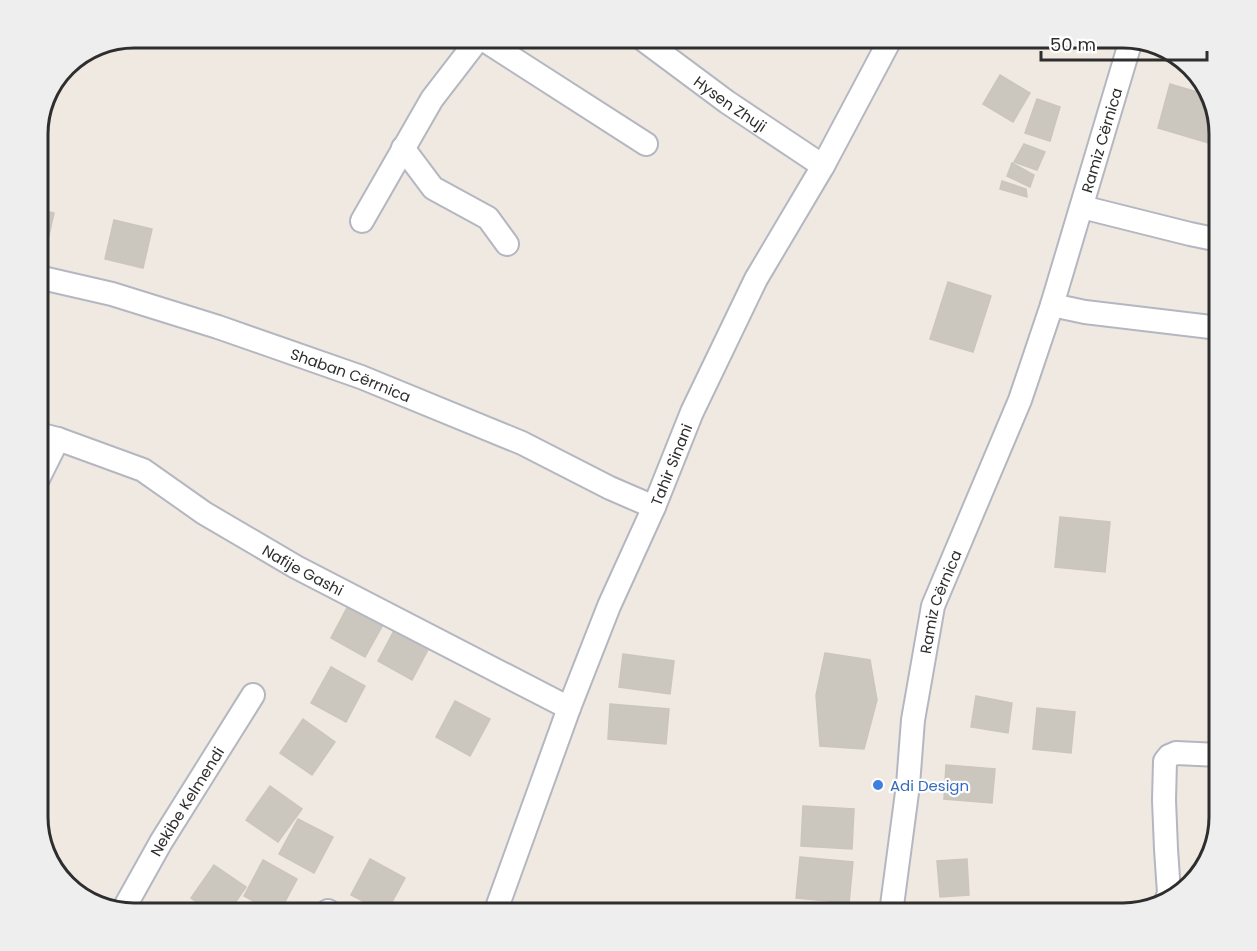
<svg xmlns="http://www.w3.org/2000/svg" width="1257" height="951" viewBox="0 0 1257 951" font-family="Poppins,sans-serif">
	<style>
		.building { fill: #cbc7bf; stroke: #cbc5ba; stroke-width: 1.5 }
		.lines { fill: none; stroke-linecap: round; stroke-linejoin: round }
		.minor-casing { stroke: #b4b7c1; stroke-width: 26 }
		.minor { stroke: #fff; stroke-width: 22 }
		.shop-dot { fill: #3f7fe0; stroke: #fff; stroke-width: 2 }
		.labels { text-anchor: middle; dominant-baseline: central; stroke-width: 4.5; stroke-linejoin: round; paint-order: stroke }
		.street-label { font-size: 15px; fill: #2e2e2e; stroke: #fff }
		.shop-label { font-size: 15px; fill: #366cbe; stroke: #fff; text-anchor: start }
		.rim { fill: none; stroke: #2e2e2e; stroke-width: 3 }
	</style>
	<rect width="100%" height="100%" fill="#efe9e1"/>
	<g class="building">
		<polygon points="1000,75 1030,93 1013,122 983,104"/>
		<polygon points="1170,84 1211,96 1216,118 1209,143 1158,128"/>
		<polygon points="1037,99 1060,107 1050,141 1025,133"/>
		<polygon points="1024,144 1045,152 1037,170 1014,162"/>
		<polygon points="1012,163 1034,175 1030,187 1007,176"/>
		<polygon points="1002,181 1026,189 1027,197 1000,189"/>
		<polygon points="38,209 54,213 45,253 38,251"/>
		<polygon points="114,220 152,229 143,268 105,259"/>
		<polygon points="948,282 991,296 973,352 930,339"/>
		<polygon points="1060,517 1110,522 1105,572 1055,567"/>
		<polygon points="38,566 46,571 38,586"/>
		<polygon points="350,602 385,621 365,657 331,638"/>
		<polygon points="397,625 431,644 412,680 378,661"/>
		<polygon points="825,653 870,660 877,700 864,749 820,746 816,695"/>
		<polygon points="623,654 674,661 670,694 619,687"/>
		<polygon points="331,667 365,686 346,722 311,703"/>
		<polygon points="976,696 1012,703 1008,733 971,727"/>
		<polygon points="455,701 490,719 470,756 436,737"/>
		<polygon points="610,704 669,709 666,744 608,739"/>
		<polygon points="1037,708 1075,712 1071,753 1033,749"/>
		<polygon points="303,719 335,742 312,775 280,753"/>
		<polygon points="946,765 995,769 992,803 944,799"/>
		<polygon points="270,786 302,809 278,842 246,820"/>
		<polygon points="803,806 854,809 852,849 801,846"/>
		<polygon points="298,819 333,837 314,873 279,854"/>
		<polygon points="800,857 853,862 849,903 796,898"/>
		<polygon points="370,859 405,878 386,913 351,895"/>
		<polygon points="967,859 969,895 940,897 937,861"/>
		<polygon points="263,860 297,879 279,913 275,913 244,896"/>
		<polygon points="214,865 246,887 228,913 213,913 191,898"/>
	</g>
	<g class="lines">
		<g class="minor-casing">
			<g id="minor">
				<polyline points="481,38 646,144"/>
				<path id="s1" d="M641,38L727,102L823,166"/>
				<polyline points="403,148 433,188 488,218 507,244"/>
				<polyline points="1082,207 1190,234 1219,240"/>
				<polyline points="362,221 432,99 479,38"/>
				<path id="s2" d="M38,277L112,294L218,327L361,377L522,443L610,488L654,507"/>
				<polyline points="1052,305 1085,312 1219,328"/>
				<path id="s3" d="M38,434L58,439L143,470L204,513L296,567L569,708"/>
				<polyline points="38,479 58,439"/>
				<polyline points="1165,904 1169,893 1166,849 1164,800 1165,761 1169,756 1176,753 1219,755"/>
				<path id="s4" d="M123,910L161,842L253,695"/>
				<polyline points="326,913 328,911"/>
				<path id="s5" d="M495,913L569,708L609,606L654,507L692,412L756,279L823,166L891,38"/>
				<path id="s6" d="M891,913L908,785L913,720L933,606L1020,400L1052,305L1131,40"/>
			</g>
		</g>
		<use href="#minor" class="minor"/>
	</g>
	<circle class="shop-dot" cx="878" cy="785" r="6"/>
	<g class="labels">
		<g class="street-label">
			<text stroke="none"><textPath href="#s1" startOffset="111">Hysen Zhuji</textPath></text>
			<text stroke="none"><textPath href="#s6" startOffset="806">Ramiz Cërnica</textPath></text>
			<text stroke="none"><textPath href="#s2" startOffset="328">Shaban Cërrnica</textPath></text>
			<text stroke="none"><textPath href="#s5" startOffset="482">Tahir Sinani</textPath></text>
			<text stroke="none"><textPath href="#s3" startOffset="300">Nafije Gashi</textPath></text>
			<text stroke="none"><textPath href="#s6" startOffset="316">Ramiz Cërnica</textPath></text>
			<text stroke="none"><textPath href="#s4" startOffset="126">Nekibe Kelmendi</textPath></text>
		</g>
		<g class="shop-label">
			<text x="890" y="785">Adi Design</text>
		</g>
	</g>
	<path d="M0 0H1257V951H0ZM134 48H1123A86 86 0 0 1 1209 134V817A86 86 0 0 1 1123 903H134A86 86 0 0 1 48 817V134A86 86 0 0 1 134 48Z" fill="#eee" fill-rule="evenodd"/>
	<path class="rim" d="M134 48H1123A86 86 0 0 1 1209 134V817A86 86 0 0 1 1123 903H134A86 86 0 0 1 48 817V134A86 86 0 0 1 134 48Z"/>
	<path d="M1041 51v9h166v-9" fill="none" stroke="#2e2e2e" stroke-width="3"/>
	<text x="1050" y="51" font-size="18" fill="#2e2e2e" stroke="#ffffff" stroke-width="4.5" paint-order="stroke">50 m</text>
</svg>
